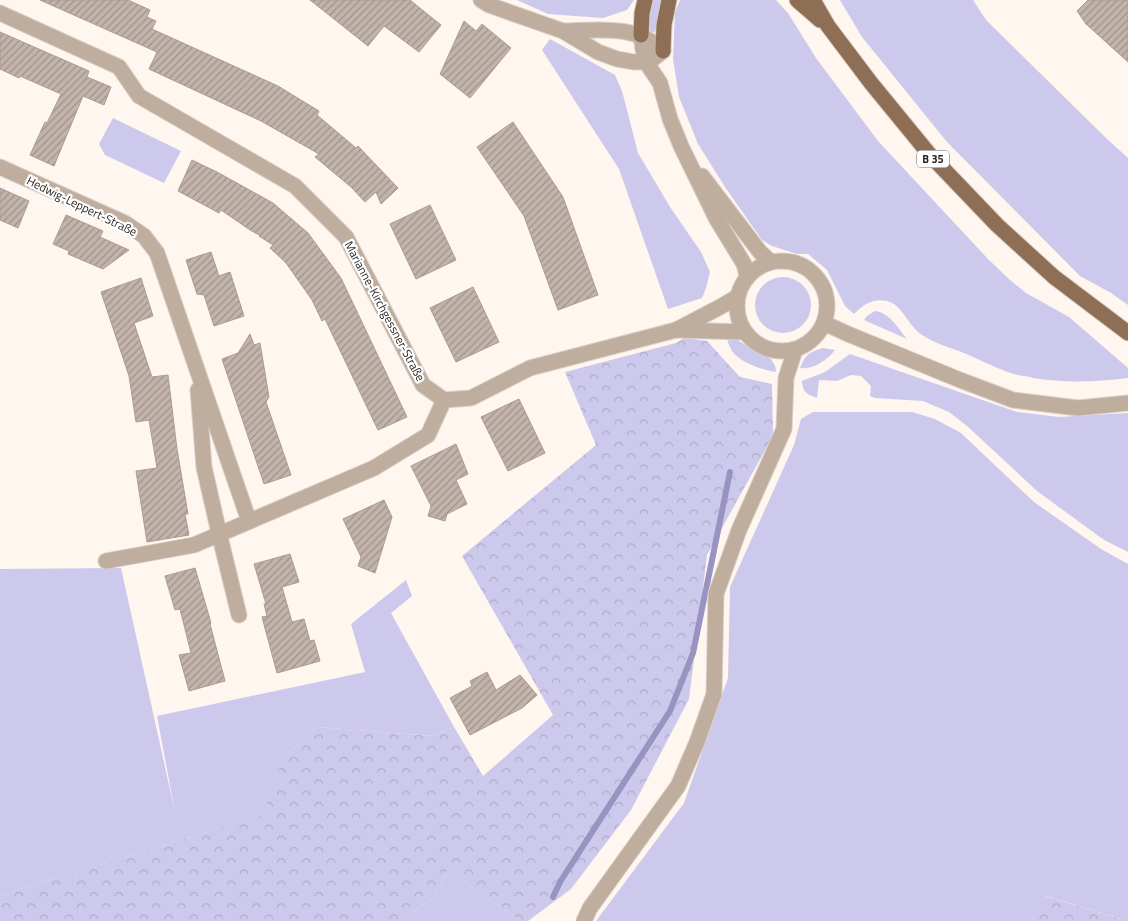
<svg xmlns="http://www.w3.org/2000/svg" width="1128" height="921" viewBox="0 0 1128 921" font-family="'Titillium Web',sans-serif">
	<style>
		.green { fill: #ccc9ec }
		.forest { fill: url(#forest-crowns) }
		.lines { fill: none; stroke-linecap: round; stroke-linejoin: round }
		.stream { stroke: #9893c0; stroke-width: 6 }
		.building { fill: url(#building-hatch); stroke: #aa9c92 }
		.street-casing { stroke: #d9d0ca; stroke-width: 17 }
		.primary-casing { stroke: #d9d0ca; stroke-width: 17 }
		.street { stroke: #bfad9e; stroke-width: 15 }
		.primary { stroke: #8e6e54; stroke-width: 15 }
		.labels { text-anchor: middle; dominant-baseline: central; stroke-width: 4.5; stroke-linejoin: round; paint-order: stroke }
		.shield { fill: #fff; stroke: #6a6664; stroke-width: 1 }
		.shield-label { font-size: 11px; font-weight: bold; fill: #2a2521 }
		.street-label { font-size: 12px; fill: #2a2521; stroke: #fff }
	</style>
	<defs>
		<pattern id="forest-crowns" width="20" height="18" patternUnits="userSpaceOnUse" patternTransform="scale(1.25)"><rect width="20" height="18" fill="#ccc9ec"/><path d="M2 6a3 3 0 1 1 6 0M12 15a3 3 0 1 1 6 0" fill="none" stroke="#afacca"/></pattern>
		<pattern id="building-hatch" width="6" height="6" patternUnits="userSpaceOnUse" patternTransform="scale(1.25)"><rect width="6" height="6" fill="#c2b4aa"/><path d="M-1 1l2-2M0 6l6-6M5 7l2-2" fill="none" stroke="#9e928a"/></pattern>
	</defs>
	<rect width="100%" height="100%" fill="#fff6ef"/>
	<g class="green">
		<polygon points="517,0 634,0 627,10 603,18 548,14"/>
		<polygon points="652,0 661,0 658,28 653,33 648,30"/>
		<path d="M680,0H776L788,13L816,58L878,141L988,259L1009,279L1026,293L1069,317L1128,368V378C1096,382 1064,383 1033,378C1027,376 1020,376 1014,374C997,369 981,360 964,353C951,348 934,343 922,335C908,326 903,305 887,301C873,298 864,304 854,314L845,306L827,270L808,254H797L772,246L762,240L725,187L698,144L679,97L673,59L675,12Z"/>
		<polygon points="840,0 973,0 986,20 1107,139 1128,158 1128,305 1111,293 1080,276 947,142 862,37"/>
		<polygon points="550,39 615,75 622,91 638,153 670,207 701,252 710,272 706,288 702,298 668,309 619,169 542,50"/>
		<polygon points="113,118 181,151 164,183 105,155 99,144"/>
		<circle cx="783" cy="305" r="28"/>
		<path d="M875,311C890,313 898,328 907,339L864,320L867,316Z"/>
		<path d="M727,339L737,340L771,359L775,366L776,372C763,370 740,363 732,351C730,347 728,343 727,339Z"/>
		<path d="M823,348L835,350C827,360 813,370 800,368C805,355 809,352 823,348Z"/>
		<path d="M850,354L1017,412L1059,417L1128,413V552L1104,540L1037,491L967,426L949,412L923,401L875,398L870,396L871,386L861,376L851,375L837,381L819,380L817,398C807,394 803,393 802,381L825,372Z"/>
		<polygon points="813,412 912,412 935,419 961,433 1034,502 1101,549 1128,564 1128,921 1046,896 1031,921 596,921 684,803 728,678 730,587 794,445 801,419"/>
		<polygon points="121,568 175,812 157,716 365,672 351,624 406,580 412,596 391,613 454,727 433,736 317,727 283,758 264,815 0,895 0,569"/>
		<polygon points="448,870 521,921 401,921 434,897"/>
	</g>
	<g class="forest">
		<polygon points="685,338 707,341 740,377 772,384 773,436 707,555 689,699 631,810 571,889 528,921 521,921 448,870 434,897 401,921 0,921 0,895 263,815 283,758 317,727 433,736 454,727 483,776 553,715 462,556 596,445 565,372 676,343"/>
		<polygon points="1045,896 1128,921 1031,921"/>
	</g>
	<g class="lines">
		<polyline class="stream" points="553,897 560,882 670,711 693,653 730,472"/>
	</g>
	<g class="building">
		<polygon points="40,0 128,0 150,10 147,17 156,21 152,29 278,86 319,111 317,115 356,148 358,146 398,188 381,204 376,192 365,202 351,187 315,157 319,154 261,121 149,69 157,52"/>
		<polygon points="310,0 410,0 441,25 419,52 384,26 368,46"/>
		<polygon points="1088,0 1128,0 1128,62 1086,24 1077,11"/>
		<polygon points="464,21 476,31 482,24 511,48 470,98 440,74"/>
		<polygon points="0,32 89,71 87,77 111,87 104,105 83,96 54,166 30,155 45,122 47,123 61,94 20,76 19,78 0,69"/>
		<polygon points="513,122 563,197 598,295 558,310 524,216 477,147"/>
		<polygon points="192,160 217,172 273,203 308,233 341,278 407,417 378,430 325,319 322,321 312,300 286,263 270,248 273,245 259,236 261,236 250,230 221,210 219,213 178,191"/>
		<polygon points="0,188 29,201 18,228 0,220"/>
		<polygon points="430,205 456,260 416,279 390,224"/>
		<polygon points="66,215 103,231 100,237 129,250 103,269 68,254 69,251 53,244"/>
		<polygon points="211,252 219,276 230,272 244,316 214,326 204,295 197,294 186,260"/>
		<polygon points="141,278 153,316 134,323 152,377 168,375 177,449 188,514 185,514 189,535 147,542 136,471 157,468 149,420 136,422 129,376 101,292"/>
		<polygon points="473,287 499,342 456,362 430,308"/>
		<polygon points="250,334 254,345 260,343 269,397 266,402 291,475 264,484 222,359 238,353"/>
		<polygon points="519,399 545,453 508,471 481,417"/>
		<polygon points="456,444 468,474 456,480 467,504 447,514 445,521 428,516 431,506 411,466"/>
		<polygon points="384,500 392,517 375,573 358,566 361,557 343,519"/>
		<polygon points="290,554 299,582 282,587 292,622 304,619 310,641 314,640 320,661 277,673 262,617 267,616 264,604 266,604 254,564"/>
		<polygon points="195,568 211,623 210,624 225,681 189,691 179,655 191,653 180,609 175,610 165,576"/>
		<polygon points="487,672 496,690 520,675 537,695 522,708 470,735 450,698 472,686 470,681"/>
	</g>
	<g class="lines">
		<g class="street-casing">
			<g id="street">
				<polyline points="481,0 489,5 563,31 598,52 617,59 634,62 646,62 654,58 663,51"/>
				<polyline points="0,13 119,67 139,96 295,186 346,237 423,385 444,400 471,398 530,368 676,330 720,307 737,297"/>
				<path d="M563,31C598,30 637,24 663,51"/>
				<polyline points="641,35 643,50 646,62 660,83 670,119 681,146 716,218 744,264 747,276"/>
				<polyline points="0,167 125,223 144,236 157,253 249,521"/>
				<polyline points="702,176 760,252 771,262"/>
				<circle cx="782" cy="306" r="45"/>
				<polyline points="824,323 848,334 960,380 1013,400 1078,408 1128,403"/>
				<polyline points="677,330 744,332"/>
				<polyline points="198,390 204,467 219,533 239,615"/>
				<polyline points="106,561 194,545 374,468 428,435 444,400"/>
				<polyline points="584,921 590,908 678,786 697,742 714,694 716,594 739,530 784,429 786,378 795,350"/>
			</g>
		</g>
		<g class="primary-casing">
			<g id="primary">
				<polyline points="797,0 820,20"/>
				<polyline points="813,0 828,26 871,83 930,155 997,225 1054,277 1128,333"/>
				<polyline points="641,35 642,13 645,0"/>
				<polyline points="663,51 664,25 669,0"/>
			</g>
		</g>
		<use href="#street" class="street"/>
		<use href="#primary" class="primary"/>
	</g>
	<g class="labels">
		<rect class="shield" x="917" y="150.5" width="32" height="17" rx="4"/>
		<g class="shield-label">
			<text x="933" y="159">B 35</text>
		</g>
		<g class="street-label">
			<text transform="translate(82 206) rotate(26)">Hedwig-Leppert-Straße</text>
			<text transform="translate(385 311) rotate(62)">Marianne-Kirchgessner-Straße</text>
		</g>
	</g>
</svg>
